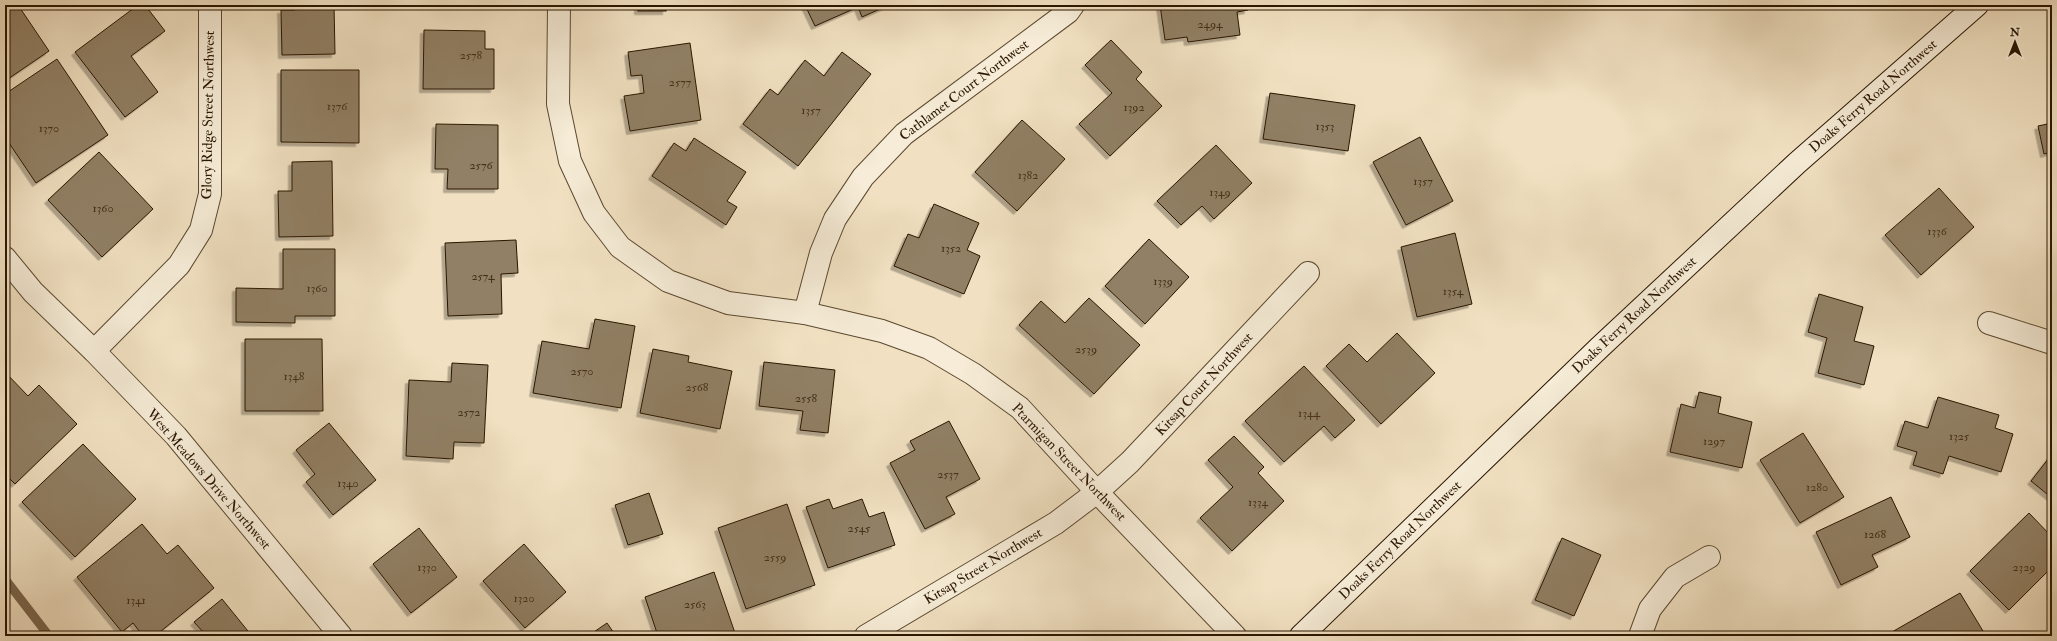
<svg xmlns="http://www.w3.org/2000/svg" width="2057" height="641" viewBox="0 0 2057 641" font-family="'IM FELL Double Pica',serif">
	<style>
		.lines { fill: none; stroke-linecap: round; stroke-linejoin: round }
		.stream { stroke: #79664d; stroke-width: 9 }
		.building { fill: #918065; stroke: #2a1600; filter: url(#shadow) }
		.minor-casing { stroke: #5c4930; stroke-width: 24 }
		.secondary-casing { stroke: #2a1600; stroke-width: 24 }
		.minor { stroke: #f6ecd7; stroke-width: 22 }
		.secondary { stroke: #f6ecd7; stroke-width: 22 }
		.labels { text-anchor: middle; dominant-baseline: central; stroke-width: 3; stroke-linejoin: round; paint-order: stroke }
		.number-label { font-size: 12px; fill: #443019 }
		.street-label { font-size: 14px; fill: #2a1600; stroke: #f6ecd7 }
	</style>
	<defs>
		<filter id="shadow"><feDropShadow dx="-3.5" dy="3.5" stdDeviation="0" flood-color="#0004"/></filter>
	</defs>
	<rect width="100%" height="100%" fill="#f1e1c2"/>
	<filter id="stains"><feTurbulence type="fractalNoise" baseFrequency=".005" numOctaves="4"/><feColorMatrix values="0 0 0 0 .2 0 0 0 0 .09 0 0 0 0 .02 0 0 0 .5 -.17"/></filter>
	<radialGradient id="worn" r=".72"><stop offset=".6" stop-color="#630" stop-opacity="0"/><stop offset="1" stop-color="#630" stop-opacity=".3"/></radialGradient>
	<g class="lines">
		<polyline class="stream" points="5,579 49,636"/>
	</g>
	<g class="building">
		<polygon points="5,5 18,5 49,51 5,81"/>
		<polygon points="138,5 145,5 165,31 131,56 158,92 125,117 75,52"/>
		<polygon points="294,5 334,5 335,54 282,55 281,10 295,10"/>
		<rect x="638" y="5" width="28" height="6"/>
		<polygon points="805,5 889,5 862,17 858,7 815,26"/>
		<polygon points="1160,5 1247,5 1248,10 1237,12 1240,35 1188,42 1187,37 1165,40"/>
		<polygon points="424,30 485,31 485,49 494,49 494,89 423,89"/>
		<polygon points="1111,40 1142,72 1136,79 1162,106 1110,156 1079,124 1112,93 1085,65"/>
		<polygon points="690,43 701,120 630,131 624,96 644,93 642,75 631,76 628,52"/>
		<polygon points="842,52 871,74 798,166 743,124 770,89 778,95 805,60 824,76"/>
		<polygon points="57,59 108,135 36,183 5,137 5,94"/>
		<polygon points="281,70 359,70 359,143 281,142"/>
		<polygon points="1270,93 1355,105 1348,151 1263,139"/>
		<polygon points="1022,120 1065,159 1017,211 975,172"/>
		<polygon points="2052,123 2052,152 2044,154 2038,126"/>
		<polygon points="436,124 498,125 498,189 447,189 448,169 435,169"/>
		<polygon points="1420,137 1453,201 1406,225 1373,162"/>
		<polygon points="694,138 746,172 727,201 737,207 726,225 652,176 674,143 686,151"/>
		<polygon points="1216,145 1252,183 1214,219 1202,206 1181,225 1157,201"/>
		<polygon points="99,152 153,209 102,257 48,200"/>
		<polygon points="332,161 333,236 279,237 278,191 292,191 292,162"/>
		<polygon points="1939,188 1974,227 1921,275 1885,235"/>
		<polygon points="934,204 979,223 967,250 980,256 964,294 894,266 908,234 919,238"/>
		<polygon points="1455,233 1472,304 1417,317 1401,247"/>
		<polygon points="1149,239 1189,277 1145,324 1105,286"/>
		<polygon points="516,240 518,273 501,274 502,314 448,316 445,243"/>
		<polygon points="283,249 335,249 335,316 295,316 295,323 236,322 236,288 283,289"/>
		<polygon points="1819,294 1863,307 1854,341 1874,346 1864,385 1818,373 1827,338 1808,332"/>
		<polygon points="1089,298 1140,345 1094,394 1019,325 1041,301 1065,323"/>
		<polygon points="595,319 635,326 621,408 533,393 542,341 589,349"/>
		<polygon points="1397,333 1435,373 1381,424 1326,366 1349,344 1367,362"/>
		<polygon points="245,339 322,339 323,411 245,411"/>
		<polygon points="653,349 689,356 688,362 732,371 720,429 640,413"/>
		<polygon points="764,362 835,370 828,433 800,430 803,411 759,406"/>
		<polygon points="452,363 488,365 484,443 454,442 453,459 406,456 409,380 451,382"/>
		<polygon points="1304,366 1355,420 1335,438 1324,426 1284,462 1245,421"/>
		<polygon points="5,372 28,396 39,385 77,424 15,484 5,474"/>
		<polygon points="1699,392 1721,397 1718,413 1752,422 1742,468 1670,452 1681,404 1695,408"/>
		<polygon points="1938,397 1999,415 1995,428 2013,434 2001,472 1949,456 1943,474 1913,465 1917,452 1897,446 1905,421 1928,428"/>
		<polygon points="949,421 980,479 946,497 955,514 925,529 890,463 915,450 910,441"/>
		<polygon points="329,423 376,480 333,515 306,482 315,474 296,450"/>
		<polygon points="1803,433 1844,497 1800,523 1760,460"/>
		<polygon points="1234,436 1264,467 1258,473 1284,501 1232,551 1200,518 1233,487 1208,460"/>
		<polygon points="83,444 136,499 75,557 22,502"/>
		<polygon points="2052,454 2052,498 2031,481"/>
		<polygon points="649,493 663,534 628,545 615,505"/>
		<polygon points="1891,497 1910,537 1872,555 1878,567 1841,585 1816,532"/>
		<polygon points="829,499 833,509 862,499 869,517 884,512 895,545 828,568 806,507"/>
		<polygon points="787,504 815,585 746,609 718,528"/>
		<polygon points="2029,513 2052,537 2052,567 2009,610 1970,571"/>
		<polygon points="142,524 167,554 178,545 214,588 155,636 143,636 133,623 122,632 77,577"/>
		<polygon points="419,528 457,577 411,613 373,564"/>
		<polygon points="1562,538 1601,555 1574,616 1535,600"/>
		<polygon points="524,544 566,592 525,628 483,581"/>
		<polygon points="714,572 736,636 658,636 645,597"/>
		<polygon points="1960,593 1983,631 1975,636 1885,636"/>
		<polygon points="222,599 252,636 200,636 204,633 194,622"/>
		<polygon points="607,623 616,636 588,636"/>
	</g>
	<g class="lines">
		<g class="minor-casing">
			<g id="minor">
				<polyline points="559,5 558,104 570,161 594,213 620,247 668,281 728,303 805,313 882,331 929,348 973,374 1020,408 1097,492 1235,636"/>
				<polyline points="5,258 33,292 94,351 176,436 341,636"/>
				<polyline points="805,313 821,253 835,219 863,177 904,134 1068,12 1073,5"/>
				<polyline points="1989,323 2052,343"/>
				<polyline points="94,351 179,265 201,230 210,194 210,5"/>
				<polyline points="866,636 1056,523 1097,492 1130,462 1308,273"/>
				<polyline points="1640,636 1650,609 1675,577 1709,557"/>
			</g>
		</g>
		<g class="secondary-casing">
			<polyline id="secondary" points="1301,636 1599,348 1797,163 1977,5"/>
		</g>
		<use href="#minor" class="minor"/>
		<use href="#secondary" class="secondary"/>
	</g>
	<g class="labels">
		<g class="number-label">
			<text x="1210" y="24">2494</text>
			<text x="471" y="55">2578</text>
			<text x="680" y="82">2577</text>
			<text x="337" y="106">1376</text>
			<text x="1134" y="107">1392</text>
			<text x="811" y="110">1357</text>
			<text x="1325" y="126">1353</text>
			<text x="49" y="128">1370</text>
			<text x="481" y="165">2576</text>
			<text x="1028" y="175">1382</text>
			<text x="1423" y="181">1357</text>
			<text x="1220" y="192">1349</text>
			<text x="103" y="208">1360</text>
			<text x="1937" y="231">1336</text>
			<text x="951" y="248">1352</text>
			<text x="483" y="276">2574</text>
			<text x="1163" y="281">1339</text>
			<text x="317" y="288">1360</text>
			<text x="1453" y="291">1354</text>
			<text x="1086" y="349">2539</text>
			<text x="582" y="371">2570</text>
			<text x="294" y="376">1348</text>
			<text x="697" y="387">2568</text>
			<text x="806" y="398">2558</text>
			<text x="469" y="412">2572</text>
			<text x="1309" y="413">1344</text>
			<text x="1959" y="436">1325</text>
			<text x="1714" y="441">1297</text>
			<text x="948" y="474">2537</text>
			<text x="348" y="483">1340</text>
			<text x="1817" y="487">1280</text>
			<text x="1258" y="502">1334</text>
			<text x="859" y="528">2545</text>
			<text x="1875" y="534">1268</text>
			<text x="775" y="557">2559</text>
			<text x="427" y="567">1330</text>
			<text x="2024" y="567">2329</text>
			<text x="524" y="598">1320</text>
			<text x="136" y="600">1341</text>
			<text x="695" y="604">2563</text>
		</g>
		<g class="street-label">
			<text transform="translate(964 90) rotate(-37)">Cathlamet Court Northwest</text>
			<text transform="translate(1873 96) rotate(-41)">Doaks Ferry Road Northwest</text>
			<text transform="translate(208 115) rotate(-89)">Glory Ridge Street Northwest</text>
			<text transform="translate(1634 315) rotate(-43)">Doaks Ferry Road Northwest</text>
			<text transform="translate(1204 384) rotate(-47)">Kitsap Court Northwest</text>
			<text transform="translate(1069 462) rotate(46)">Ptarmigan Street Northwest</text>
			<text transform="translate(209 479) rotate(49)">West Meadows Drive Northwest</text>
			<text transform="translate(1400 540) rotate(-44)">Doaks Ferry Road Northwest</text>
			<text transform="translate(983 566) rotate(-31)">Kitsap Street Northwest</text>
		</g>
	</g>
	<rect width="2057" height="641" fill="none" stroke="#f1e1c2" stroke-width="20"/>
	<rect x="6" y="6" width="2045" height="629" fill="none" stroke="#2a1600" stroke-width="2"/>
	<rect x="10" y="10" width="2037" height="621" fill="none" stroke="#2a1600"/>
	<g transform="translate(2015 42)" stroke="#f6ecd7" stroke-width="3" paint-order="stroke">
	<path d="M0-3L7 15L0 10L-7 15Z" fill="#2a1600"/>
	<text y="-6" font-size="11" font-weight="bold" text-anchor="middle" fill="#2a1600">N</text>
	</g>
	<rect width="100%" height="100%" filter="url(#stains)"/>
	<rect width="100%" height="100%" fill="url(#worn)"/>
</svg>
